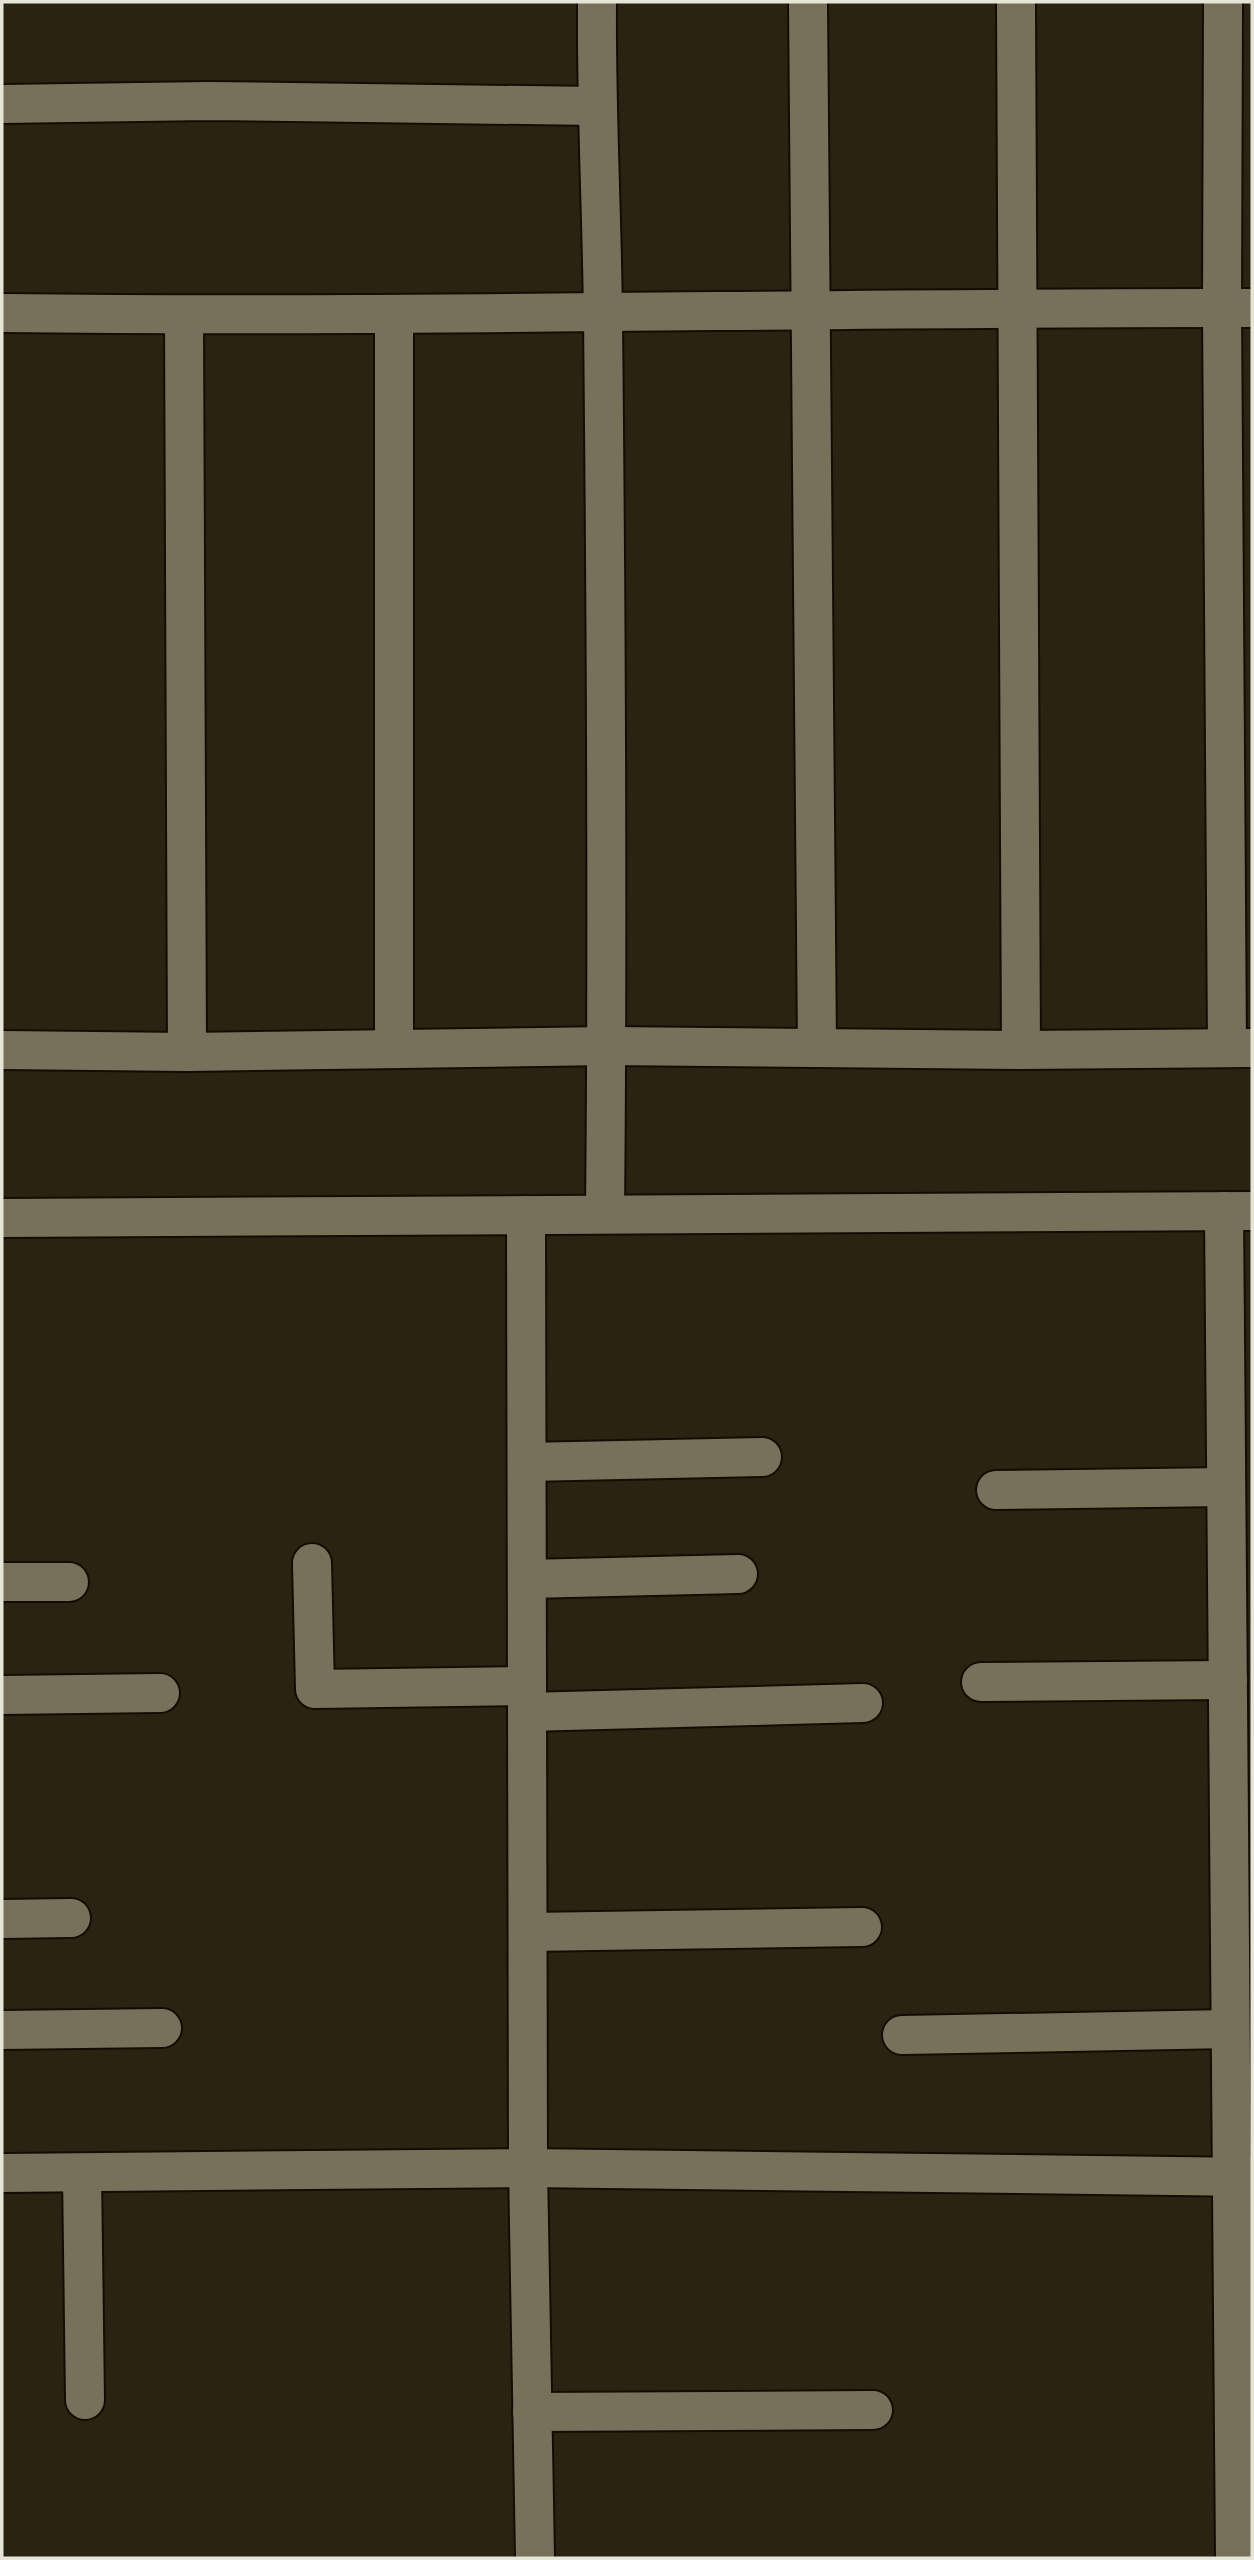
<svg xmlns="http://www.w3.org/2000/svg" width="1254" height="2560" viewBox="0 0 1254 2560" font-family="Lato,sans-serif">
	<style>
		.lines { fill: none; stroke-linecap: round; stroke-linejoin: round }
		.street-casing { stroke: #120d00; stroke-width: 42 }
		.secondary-casing { stroke: #120d00; stroke-width: 42 }
		.street { stroke: #77715c; stroke-width: 38 }
		.secondary { stroke: #77715c; stroke-width: 38 }
	</style>
	<rect width="100%" height="100%" fill="#292412"/>
	<g class="lines">
		<g class="street-casing">
			<g id="street">
				<path d="M597,2C596,107 602,213 603,318C606,617 608,915 605,1214"/>
				<polyline points="808,2 817,1048"/>
				<polyline points="1016,2 1021,1050"/>
				<polyline points="1223,2 1222,308 1227,1048"/>
				<polyline points="2,104 208,101 596,106"/>
				<path d="M2,313C419,318 835,307 1252,308"/>
				<polyline points="184,316 187,1052"/>
				<polyline points="394,1049 394,315"/>
				<polyline points="2,1050 187,1052 607,1046 1021,1050 1252,1048"/>
				<polyline points="1224,1211 1235,2558"/>
				<polyline points="527,1462 762,1457"/>
				<polyline points="996,1490 1226,1487"/>
				<polyline points="312,1563 315,1689 527,1686"/>
				<polyline points="527,1579 738,1574"/>
				<polyline points="2,1582 69,1582"/>
				<polyline points="981,1682 1228,1680"/>
				<polyline points="2,1695 160,1693"/>
				<polyline points="527,1712 863,1703"/>
				<polyline points="2,1919 71,1918"/>
				<polyline points="528,1932 862,1927"/>
				<polyline points="2,2030 162,2028"/>
				<polyline points="902,2035 1230,2029"/>
				<polyline points="2,2173 528,2168 1252,2177"/>
				<polyline points="82,2173 85,2400"/>
				<polyline points="532,2412 873,2410"/>
			</g>
		</g>
		<g class="secondary-casing">
			<g id="secondary">
				<polyline points="526,1215 528,2168 535,2558"/>
				<polyline points="2,1218 1252,1211"/>
			</g>
		</g>
		<use href="#street" class="street"/>
		<use href="#secondary" class="secondary"/>
	</g>
	<rect width="1254" height="2560" fill="none" stroke="#e7e4d8" stroke-width="7"/>
</svg>
